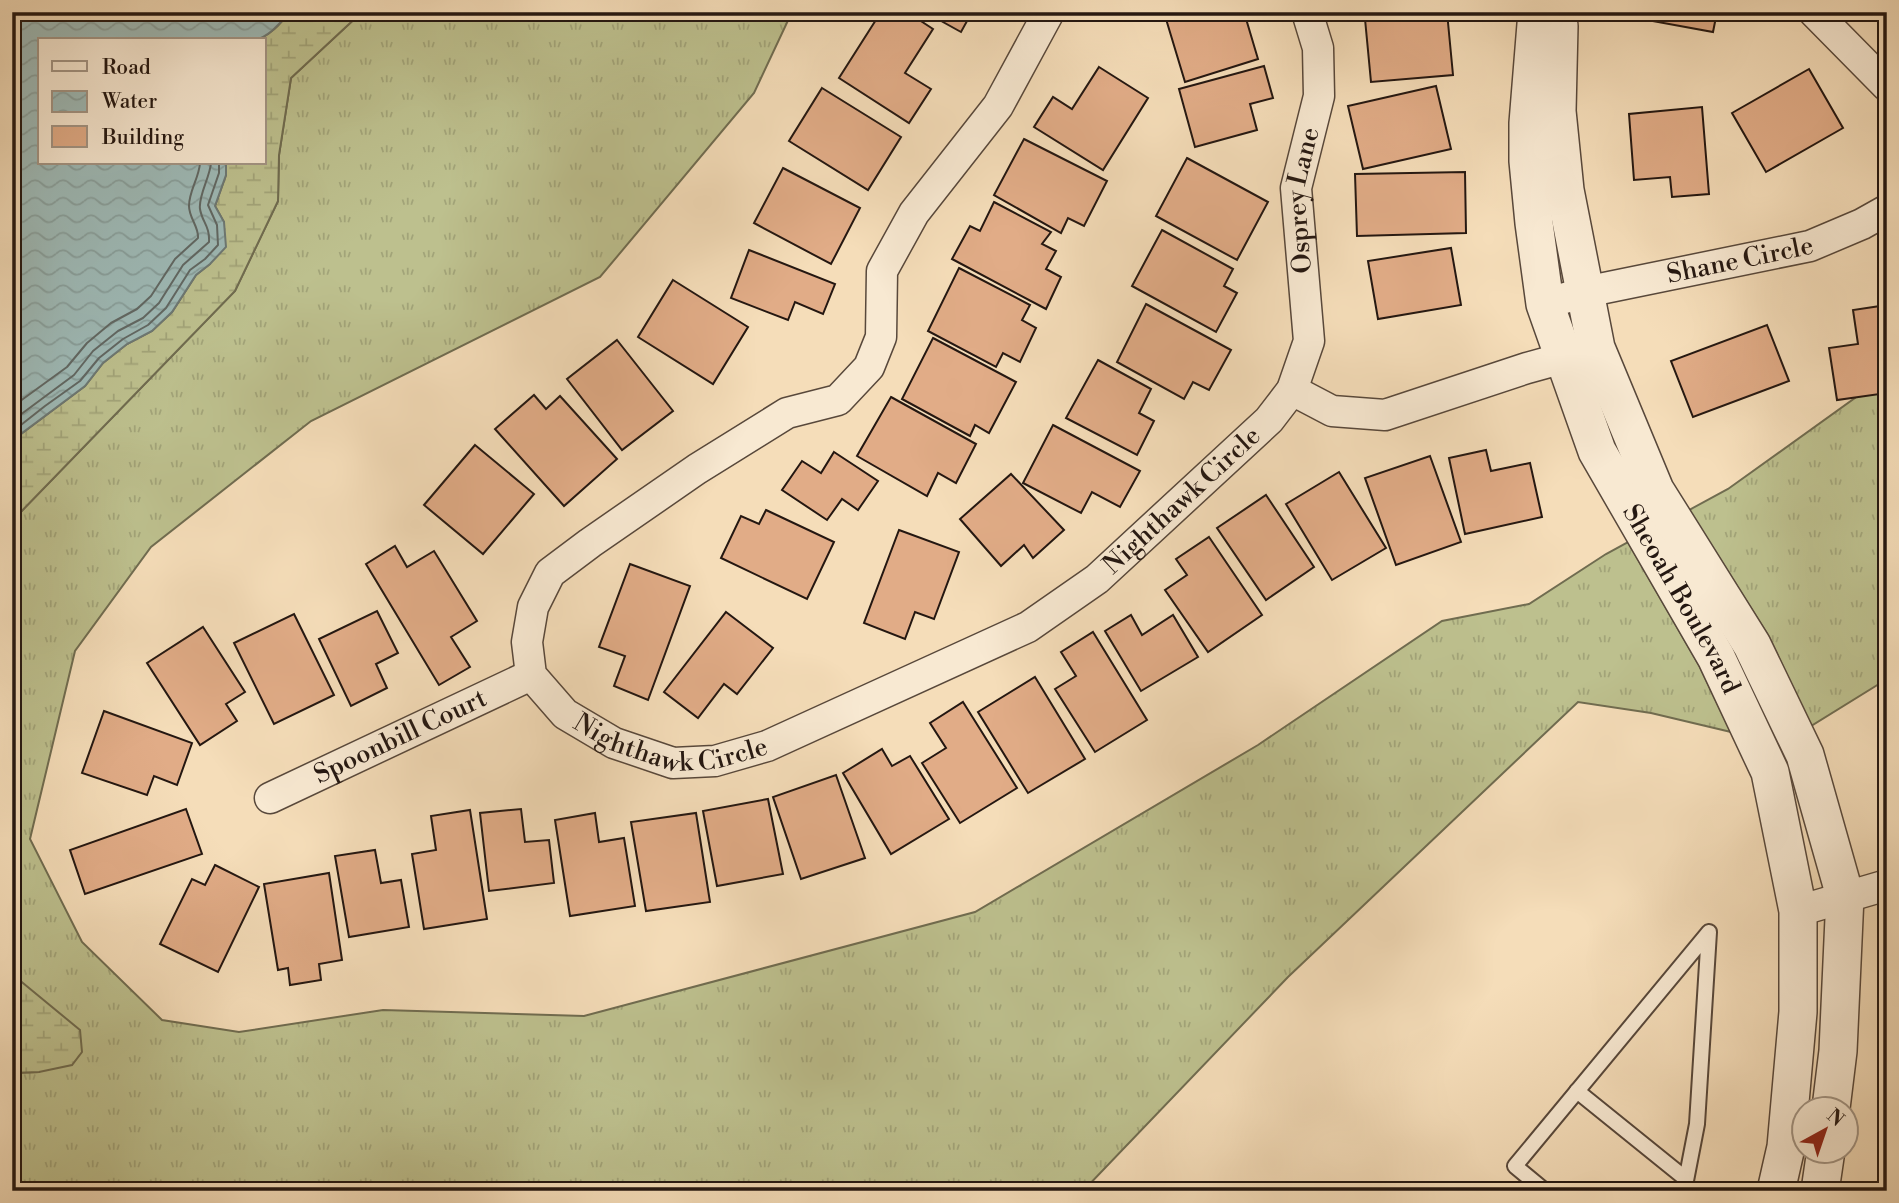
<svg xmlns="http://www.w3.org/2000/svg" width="1899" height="1203" viewBox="0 0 1899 1203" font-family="'Libre Bodoni',serif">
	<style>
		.grass { fill: url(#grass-tufts); stroke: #706c50; stroke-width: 2 }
		.wetland { fill: url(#wetland-marsh); stroke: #706c50; stroke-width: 2 }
		.water { fill: url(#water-waves); stroke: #6d7975; stroke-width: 2 }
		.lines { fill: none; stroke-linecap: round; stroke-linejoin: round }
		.shore { stroke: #616864; stroke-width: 2 }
		.building { fill: #e1ac87; stroke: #241711; stroke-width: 2 }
		.service-casing { stroke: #58483b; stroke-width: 18 }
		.minor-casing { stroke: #58483b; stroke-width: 33 }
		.tertiary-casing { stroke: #58483b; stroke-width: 40 }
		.service { stroke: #f8e9d2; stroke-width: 14 }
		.minor { stroke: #f8e9d2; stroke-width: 30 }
		.tertiary { stroke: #f8e9d2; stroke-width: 37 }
		.labels { text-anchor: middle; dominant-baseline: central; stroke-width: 7; stroke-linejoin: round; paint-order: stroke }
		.street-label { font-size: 26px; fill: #241711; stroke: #f8e9d2 }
	</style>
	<defs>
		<pattern id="grass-tufts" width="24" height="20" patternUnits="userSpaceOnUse" patternTransform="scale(1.75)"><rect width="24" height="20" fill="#bdc08e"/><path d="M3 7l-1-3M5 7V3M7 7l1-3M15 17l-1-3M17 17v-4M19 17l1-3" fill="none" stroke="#a2a479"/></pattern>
		<pattern id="wetland-marsh" width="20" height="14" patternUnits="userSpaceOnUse" patternTransform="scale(1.75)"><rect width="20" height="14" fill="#bdc08e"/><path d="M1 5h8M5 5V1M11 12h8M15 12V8" fill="none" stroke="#a2a479"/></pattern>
		<pattern id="water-waves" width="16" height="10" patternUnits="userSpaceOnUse" patternTransform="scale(1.75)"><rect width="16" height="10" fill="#9ebab7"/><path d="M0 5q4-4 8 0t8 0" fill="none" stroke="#889f9c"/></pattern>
	</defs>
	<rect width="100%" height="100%" fill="#f5ddb9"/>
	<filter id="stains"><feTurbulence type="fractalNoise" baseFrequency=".00286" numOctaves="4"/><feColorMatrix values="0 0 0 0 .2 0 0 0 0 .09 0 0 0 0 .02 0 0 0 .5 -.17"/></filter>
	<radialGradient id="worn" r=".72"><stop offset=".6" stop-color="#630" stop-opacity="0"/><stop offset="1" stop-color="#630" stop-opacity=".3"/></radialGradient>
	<g class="grass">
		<polygon points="362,12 792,12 754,93 600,277 311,421 151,547 75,651 30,839 82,942 162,1020 239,1032 383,1010 584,1016 975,912 1258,745 1442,621 1529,604 1606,554 1628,542 1700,667 1731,732 1651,713 1578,702 1288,977 1083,1191 12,1191 12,1073 39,1072 20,982 12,974 12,521 235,291 278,201 279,155 291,78"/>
		<polygon points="1887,375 1887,679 1811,726 1768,635 1689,510 1728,489"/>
	</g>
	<g class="wetland">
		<path d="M290,12H362L291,78L279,155L278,201L235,291L12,521V450L17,437L85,386L103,363L127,344L152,331L172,312L196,275L210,264L224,222L215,206L226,175V163H264V40H255C270,36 280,24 290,12Z"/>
		<polygon points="12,974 80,1030 82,1052 72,1065 39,1072 12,1073"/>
	</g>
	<path class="water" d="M12,12H290C280,23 270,36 255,40H40V163H226V175L215,206L224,222L226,247L210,264L196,275L172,312L152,331L127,344L103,363L85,386L17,437L12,450Z"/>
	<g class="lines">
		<g class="shore">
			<path d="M12,407L67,367L87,343L111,323L137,309L151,296L175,259L198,238C199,227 189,218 189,206C189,191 199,178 200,163"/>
			<path d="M12,421L74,375L93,351L118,331L143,318L159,303L183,265L209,242C210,226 202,222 200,209C198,196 210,177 211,163"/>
			<polyline points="12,432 45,406 80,381 99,358 123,339 148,325 166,308 190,270 205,259 218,245 217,225 208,205 219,173 219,163"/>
		</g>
	</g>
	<g class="building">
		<polygon points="881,12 907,12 933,29 905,73 931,89 909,123 839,78"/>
		<polygon points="925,12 972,12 961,32"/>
		<polygon points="1189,12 1244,12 1258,59 1185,82 1166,19"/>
		<polygon points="1447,12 1453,75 1371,82 1365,19"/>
		<polygon points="1649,12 1717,12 1713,32 1647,20"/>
		<polygon points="1264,66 1273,98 1250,104 1257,130 1195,147 1179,89"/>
		<polygon points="1099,67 1148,98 1103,170 1034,127 1053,97 1072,109"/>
		<polygon points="1809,69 1843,128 1766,172 1732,113"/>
		<polygon points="1436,86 1451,149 1363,169 1348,106"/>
		<polygon points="822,88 901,137 868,190 789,141"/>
		<polygon points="1702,107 1709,194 1672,197 1670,177 1634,180 1629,114"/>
		<polygon points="1024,139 1107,181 1084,226 1068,218 1061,233 994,195"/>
		<polygon points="1187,158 1268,202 1237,260 1156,216"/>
		<polygon points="783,168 860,208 831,264 754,223"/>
		<polygon points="1465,172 1466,233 1357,236 1355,174"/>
		<polygon points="994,202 1051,232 1042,244 1056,251 1046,269 1061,277 1046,309 952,259 970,226 980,231"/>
		<polygon points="1162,230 1233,269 1224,286 1237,293 1216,332 1132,286"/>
		<polygon points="1451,248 1461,305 1378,319 1368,261"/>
		<polygon points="749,250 835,284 823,314 795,302 788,320 731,298"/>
		<polygon points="959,268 1030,305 1022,320 1036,328 1020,362 1003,353 996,367 928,331"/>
		<polygon points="673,280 748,327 713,384 638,337"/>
		<polygon points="1146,304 1231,350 1209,390 1193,382 1184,399 1117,362"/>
		<polygon points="1887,305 1887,393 1837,400 1829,348 1858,344 1853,310"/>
		<polygon points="1767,325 1789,381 1693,417 1671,361"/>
		<polygon points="933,338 1016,382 989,433 975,425 970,436 902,399"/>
		<polygon points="617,340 673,411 622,450 567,379"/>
		<polygon points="1098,360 1151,389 1139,413 1154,421 1137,455 1066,418"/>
		<polygon points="534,395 546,409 560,396 617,459 564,506 495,429"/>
		<polygon points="891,397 976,444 956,483 938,473 927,496 857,456"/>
		<polygon points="1053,425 1140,471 1120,507 1092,492 1081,513 1023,483"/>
		<polygon points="475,445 534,494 483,554 424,505"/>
		<polygon points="1486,450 1491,471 1530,463 1542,517 1465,534 1449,458"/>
		<polygon points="834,452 878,481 858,510 842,499 827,520 782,490 802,461 821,473"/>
		<polygon points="1430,456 1461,542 1396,565 1365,478"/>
		<polygon points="1339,472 1386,548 1332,580 1286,504"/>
		<polygon points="1011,474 1064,530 1033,558 1024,545 1001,566 960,519"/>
		<polygon points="1266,495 1314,567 1266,600 1217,528"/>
		<polygon points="766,510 834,542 807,599 721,558 741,516 759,524"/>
		<polygon points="899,530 959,552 934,619 915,612 905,639 864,623"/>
		<polygon points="1209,537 1262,615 1208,652 1165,590 1187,575 1176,559"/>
		<polygon points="395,546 407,567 434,551 477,621 451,637 470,667 439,685 366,564"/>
		<polygon points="630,564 690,586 648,700 614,686 625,656 599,647"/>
		<polygon points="377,611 398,653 376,664 387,688 351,706 319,639"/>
		<polygon points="726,612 773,648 737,694 724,684 698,718 664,692"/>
		<polygon points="294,614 334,695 274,724 234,643"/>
		<polygon points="1131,615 1142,635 1173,615 1198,657 1141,691 1105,631"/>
		<polygon points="203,627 245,692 226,704 237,721 200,745 147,663"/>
		<polygon points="1093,632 1147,720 1095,752 1055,689 1076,676 1061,652"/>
		<polygon points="1035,677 1085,759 1028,793 978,712"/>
		<polygon points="963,702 1017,788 960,823 922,763 946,748 930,723"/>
		<polygon points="104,711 192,743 177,785 154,776 147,795 82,773"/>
		<polygon points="882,749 892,766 910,756 949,819 891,854 843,773"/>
		<polygon points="836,775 865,858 801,879 773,797"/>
		<polygon points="768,799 783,874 717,886 703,811"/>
		<polygon points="186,809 202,854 85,894 70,850"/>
		<polygon points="521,809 525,842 549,840 554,883 489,891 480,813"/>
		<polygon points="470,810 487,919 424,929 412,854 436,850 431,816"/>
		<polygon points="595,813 599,842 624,838 635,906 570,916 555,820"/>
		<polygon points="696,813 710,902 646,911 631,822"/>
		<polygon points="375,850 381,883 401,880 409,927 349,937 335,856"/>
		<polygon points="215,865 259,887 218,972 160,944 192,879 205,885"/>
		<polygon points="329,873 342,960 319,964 321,980 290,985 288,968 278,970 264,884"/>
	</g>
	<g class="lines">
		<g class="service-casing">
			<g id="service">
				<polyline points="1577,1091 1686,1179"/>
				<polyline points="1545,1191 1515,1166 1709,932 1697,1124 1684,1191"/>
			</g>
		</g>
		<g class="minor-casing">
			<g id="minor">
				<path id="s1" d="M1049,12L998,106L914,213L882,271L881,337L869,367L838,400L787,413L697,469L590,543L550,573L533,607L527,642L531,675L565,714L614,743L673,763L715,761L767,746L1028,627L1097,579L1269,420L1292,390L1309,341L1296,188L1319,96L1318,48L1307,12"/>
				<polyline points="1814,12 1887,86"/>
				<path id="s2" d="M1545,304L1585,292L1810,246L1862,224L1887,210"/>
				<polyline points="1292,390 1332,411 1385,415 1527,368 1585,352"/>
				<path id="s3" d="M270,798L531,675"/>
				<polyline points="1798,911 1887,885"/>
			</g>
		</g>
		<g class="tertiary-casing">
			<g id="tertiary">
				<path id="s4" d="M1537,12L1528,123V161L1534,223L1545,304L1597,451L1716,657L1770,772L1798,911V1012L1786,1147L1776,1191"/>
				<polyline points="1559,26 1557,111 1565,190 1596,348 1655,490 1752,645 1805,755 1845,896 1838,1051 1831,1108"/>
				<polyline points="1820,1191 1826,1150"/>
			</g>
		</g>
		<use href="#service" class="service"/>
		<use href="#minor" class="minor"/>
		<use href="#tertiary" class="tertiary"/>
	</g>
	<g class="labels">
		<g class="street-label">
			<text stroke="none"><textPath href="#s1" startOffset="2002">Osprey Lane</textPath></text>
			<text stroke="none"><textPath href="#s2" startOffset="200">Shane Circle</textPath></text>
			<text stroke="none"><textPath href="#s1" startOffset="1652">Nighthawk Circle</textPath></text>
			<text stroke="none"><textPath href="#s4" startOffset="620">Sheoah Boulevard</textPath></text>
			<text stroke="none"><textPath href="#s1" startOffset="1064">Nighthawk Circle</textPath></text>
			<text stroke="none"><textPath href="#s3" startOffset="144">Spoonbill Court</textPath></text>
		</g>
	</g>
	<rect width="1899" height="1203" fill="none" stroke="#f5ddb9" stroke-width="42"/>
	<rect x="14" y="14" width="1871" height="1175" fill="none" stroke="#241711" stroke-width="3.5"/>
	<rect x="21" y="21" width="1857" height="1161" fill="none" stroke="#241711" stroke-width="2"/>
	<rect x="38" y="38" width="228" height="126" fill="#f8e9d2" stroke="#a39585" stroke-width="2"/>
	<rect x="52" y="61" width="35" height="10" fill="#f8e9d2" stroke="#a39585" stroke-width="2"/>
	<text x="102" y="74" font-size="21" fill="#241711">Road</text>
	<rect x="52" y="91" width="35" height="21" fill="url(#water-waves)" stroke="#a39585" stroke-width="2"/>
	<text x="102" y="108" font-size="21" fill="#241711">Water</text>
	<rect x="52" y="126" width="35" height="21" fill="#e1ac87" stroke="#a39585" stroke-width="2"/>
	<text x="102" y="144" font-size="21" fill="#241711">Building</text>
	<g transform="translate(1825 1130) rotate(40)"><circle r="33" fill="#f8e9d2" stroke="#a39585" stroke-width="2"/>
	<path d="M0-5L12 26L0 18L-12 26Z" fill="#8f2418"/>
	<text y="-10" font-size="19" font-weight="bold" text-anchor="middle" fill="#241711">N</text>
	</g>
	<rect width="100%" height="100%" filter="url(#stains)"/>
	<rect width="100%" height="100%" fill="url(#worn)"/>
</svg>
